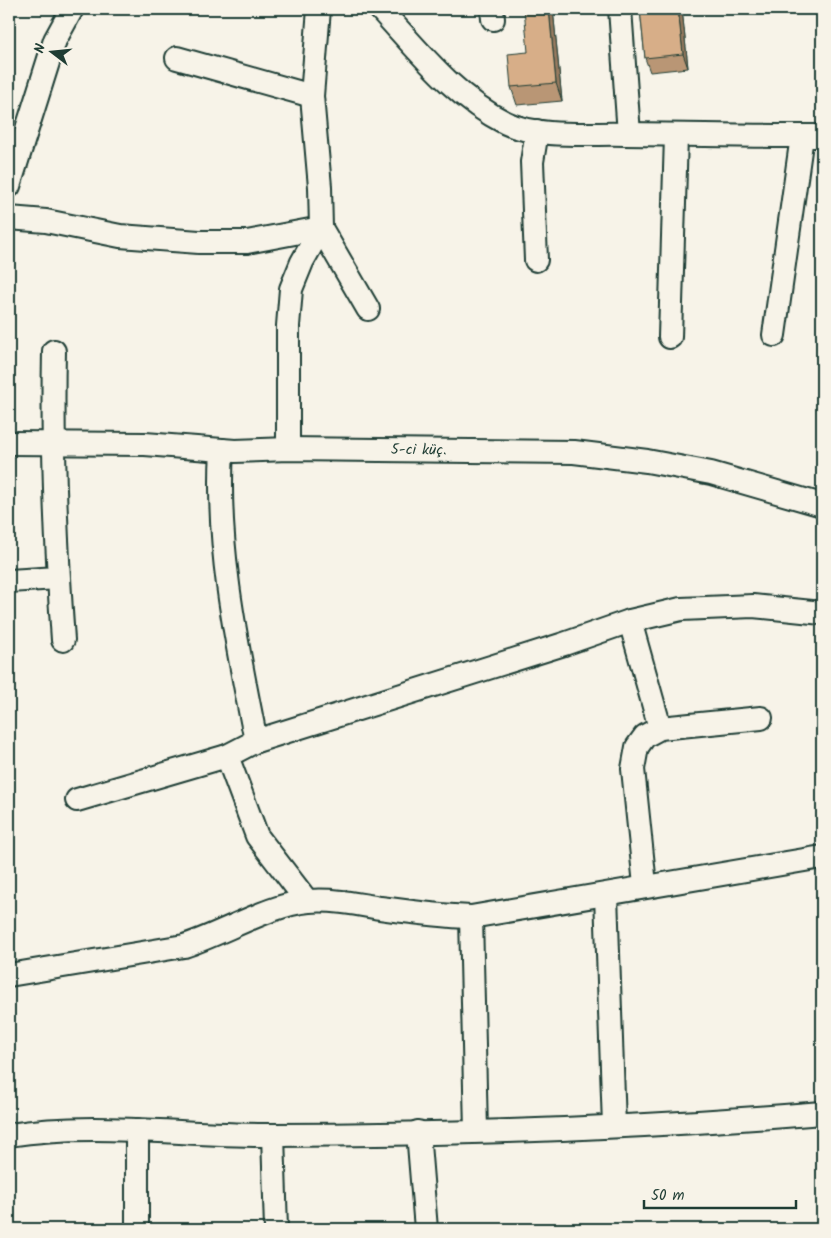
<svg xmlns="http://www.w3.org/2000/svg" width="831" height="1238" viewBox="0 0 831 1238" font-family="Kalam,sans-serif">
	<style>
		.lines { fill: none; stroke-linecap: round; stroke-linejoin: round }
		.minor-casing { stroke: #1f3d34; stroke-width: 26 }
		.minor { stroke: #f7f3e8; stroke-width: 22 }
		.wall { fill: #b99675; stroke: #1f3d34 }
		.shaded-wall { fill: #967a5f; stroke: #1f3d34 }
		.building { fill: #d7ae88; stroke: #1f3d34 }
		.labels { text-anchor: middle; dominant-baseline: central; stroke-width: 4.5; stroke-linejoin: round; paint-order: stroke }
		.street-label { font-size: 15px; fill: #1f3d34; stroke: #f7f3e8 }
	</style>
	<rect width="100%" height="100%" fill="#f7f3e8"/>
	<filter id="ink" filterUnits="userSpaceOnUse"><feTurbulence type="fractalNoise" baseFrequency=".02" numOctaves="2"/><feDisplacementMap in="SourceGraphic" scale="10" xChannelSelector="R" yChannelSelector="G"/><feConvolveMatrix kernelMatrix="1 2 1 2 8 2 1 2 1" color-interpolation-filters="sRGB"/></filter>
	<g filter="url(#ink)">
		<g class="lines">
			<g class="minor-casing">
				<g id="minor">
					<path d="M380,9C418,50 454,97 506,123C537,138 590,133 625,134C691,135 757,136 822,136"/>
					<polyline points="492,9 493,19"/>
					<polyline points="620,9 629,134"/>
					<polyline points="177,58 312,96"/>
					<polyline points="9,186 55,40 72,9"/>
					<polyline points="9,218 46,221 120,236 199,242 247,242 321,228 368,309"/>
					<polyline points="536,260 532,162 537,131"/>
					<polyline points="774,335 802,136"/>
					<polyline points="670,337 676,136"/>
					<path d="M54,351C52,448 56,543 63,640"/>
					<path id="s1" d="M9,443L145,444L235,451L288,449L574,452L647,461L711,473L822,505"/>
					<polyline points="288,449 288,326 291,289 302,262 321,228 320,187 312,96 319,9"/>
					<path d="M222,450C216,549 237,645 256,741"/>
					<polyline points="9,581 58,578"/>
					<polyline points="630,621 660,728"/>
					<polyline points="227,756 257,836 307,901"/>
					<polyline points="77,800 227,756 256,741 564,644 630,621 681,609 753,606 822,613"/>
					<polyline points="645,885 633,769 637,747 645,736 660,728 761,718"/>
					<polyline points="606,895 614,1126"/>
					<polyline points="471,917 476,1131"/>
					<path d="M9,975L184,946C222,934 271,904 309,901C332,899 357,904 380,908C410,912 440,916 471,917L822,857"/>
					<polyline points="418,1132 426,1229"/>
					<path d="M9,1135C96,1121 186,1136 274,1135C457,1135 641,1128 822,1113"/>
					<polyline points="273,1135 276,1229"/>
					<polyline points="137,1229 137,1130"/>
				</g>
			</g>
			<use href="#minor" class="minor"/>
		</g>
		<g class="wall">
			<polygon points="553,9 562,101 517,105 511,87 528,52"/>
			<polygon points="640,9 682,9 688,68 650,72 645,58"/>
		</g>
		<g class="shaded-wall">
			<polygon points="549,9 553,9 562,101 556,83"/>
			<polygon points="678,9 682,9 688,68 683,54"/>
		</g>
		<g class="building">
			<polygon points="524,9 549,9 556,83 511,87 508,54 528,52"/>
			<polygon points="640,9 678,9 683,54 645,58"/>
		</g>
	</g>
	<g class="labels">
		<g class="street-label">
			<text stroke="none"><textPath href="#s1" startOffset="410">5-ci küç.</textPath></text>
		</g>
	</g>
	<rect width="831" height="1238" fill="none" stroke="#f7f3e8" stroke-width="30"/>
	<rect x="15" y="15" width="801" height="1208" fill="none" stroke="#1f3d34" stroke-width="2" filter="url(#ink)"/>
	<g transform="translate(52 52) rotate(286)" stroke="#f7f3e8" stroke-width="4" paint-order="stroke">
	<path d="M0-4L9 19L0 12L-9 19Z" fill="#1f3d34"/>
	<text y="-8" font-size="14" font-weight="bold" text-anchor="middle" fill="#1f3d34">N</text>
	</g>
	<path d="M644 1200v8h152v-8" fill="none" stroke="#1f3d34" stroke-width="2.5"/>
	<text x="651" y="1200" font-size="15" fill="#1f3d34" stroke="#f7f3e8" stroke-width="4" paint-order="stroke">50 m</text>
</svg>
